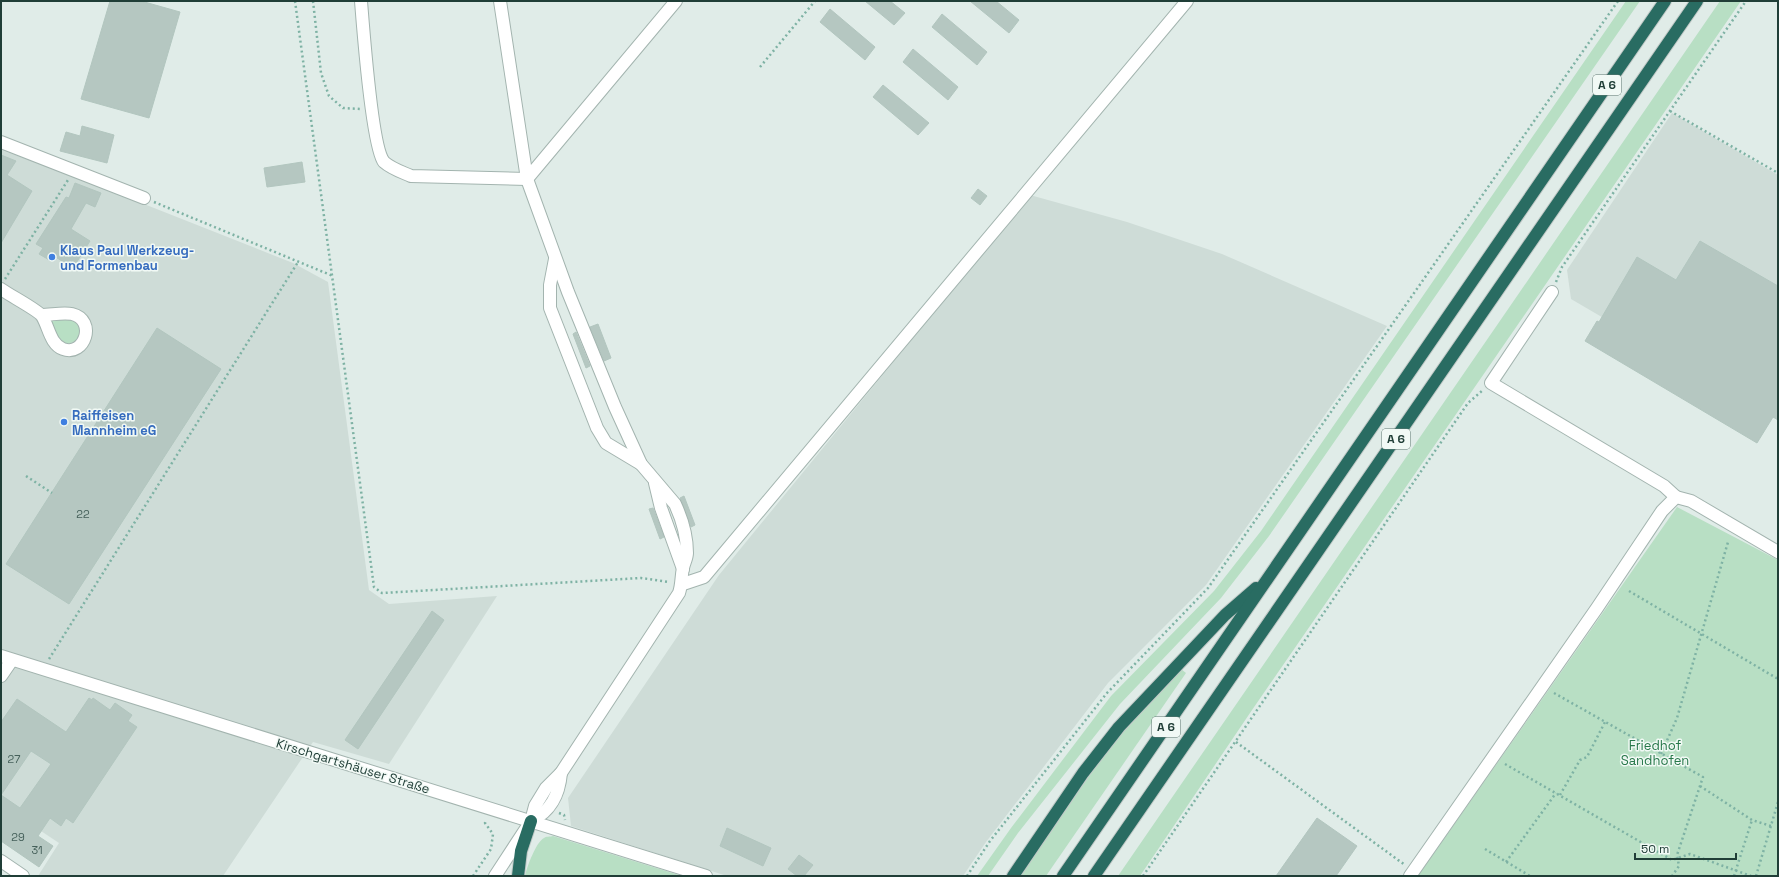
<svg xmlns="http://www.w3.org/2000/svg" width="1779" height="877" viewBox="0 0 1779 877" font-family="'Space Grotesk',sans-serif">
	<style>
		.built { fill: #cedcd7 }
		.green { fill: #b8dfc4 }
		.building { fill: #b5c7c1; stroke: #b2c6bf; fill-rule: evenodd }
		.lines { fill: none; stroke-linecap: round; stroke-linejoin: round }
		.minor-casing { stroke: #a3b4af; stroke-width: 14 }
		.highway-casing { stroke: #c1c9c7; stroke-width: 14 }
		.path { stroke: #7eb2a4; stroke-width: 2.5; stroke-dasharray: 2 3; stroke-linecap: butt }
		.minor { stroke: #fff; stroke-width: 12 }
		.highway { stroke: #296c62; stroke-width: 12 }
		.shop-dot { fill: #3f7fe0; stroke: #f1f9f5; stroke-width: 1.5 }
		.labels { text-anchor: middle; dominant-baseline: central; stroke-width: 3; stroke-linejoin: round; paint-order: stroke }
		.number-label { font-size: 11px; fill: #45605a }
		.shield { fill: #f1f9f5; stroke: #5f7670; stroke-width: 1 }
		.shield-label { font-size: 12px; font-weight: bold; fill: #203e37 }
		.shop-label { font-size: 13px; font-weight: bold; fill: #366cbe; stroke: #f1f9f5; text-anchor: start }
		.park-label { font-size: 13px; fill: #27784a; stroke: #f1f9f5 }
		.street-label { font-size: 13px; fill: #203e37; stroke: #f1f9f5 }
	</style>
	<rect width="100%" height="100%" fill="#e0ece8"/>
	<g class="built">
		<polygon points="1672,113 1778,175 1778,420 1571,299 1567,270"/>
		<polygon points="1,150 68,174 293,263 328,282 369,590 389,604 497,596 389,764 313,742 223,876 38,876 59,843 11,811 1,826"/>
		<polygon points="1030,195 1127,222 1222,254 1387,326 1206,585 1108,683 986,842 963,876 727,876 571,826 568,798 719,575"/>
	</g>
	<g class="green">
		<polygon points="1626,1 1640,1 1269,536 1221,598 1120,704 1018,833 988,876 977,876 1011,828 1111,696 1214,591 1261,531"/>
		<polygon points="1720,1 1741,1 1250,713 1140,876 1118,876"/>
		<path d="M53,320C58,320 65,319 70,320C80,322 82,334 76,341L67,344L58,338L50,321Z"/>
		<polygon points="1677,507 1778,560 1778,876 1418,876"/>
		<polygon points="1181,669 1186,673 1046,876 1020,876 1094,769 1135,716"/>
		<path d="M553,836L682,876H525C527,867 536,842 544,838C546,836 550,837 553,836Z"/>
	</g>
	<g class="building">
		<polygon points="110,1 141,1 180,12 149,118 81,99"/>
		<polygon points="865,1 890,1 905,13 894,25"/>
		<polygon points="970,1 996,1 1019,20 1009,33"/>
		<polygon points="830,9 875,47 865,60 820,22"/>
		<polygon points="942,14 987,52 977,65 932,27"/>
		<polygon points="913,49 958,87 948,100 903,62"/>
		<polygon points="883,85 929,123 918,135 873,97"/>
		<polygon points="82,126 114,135 107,163 60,151 66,132 80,136"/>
		<polygon points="1,155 16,161 7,175 32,191 1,243"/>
		<polygon points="302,162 305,182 267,187 264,168"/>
		<polygon points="75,183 101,193 95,207 86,203 71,229 90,241 73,268 54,256 51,261 39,254 43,248 36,244 66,197 69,198"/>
		<polygon points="978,189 987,196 980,205 971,198"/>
		<polygon points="1700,241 1778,286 1778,420 1773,417 1757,443 1585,341 1597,321 1599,322 1637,257 1676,280"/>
		<polygon points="598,324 611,358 604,361 590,327"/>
		<polygon points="157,328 221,369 69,604 6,564"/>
		<polygon points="576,332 590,366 586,368 573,334"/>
		<polygon points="684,496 695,525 691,527 680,498"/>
		<polygon points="653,508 664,537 660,539 649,509"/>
		<polygon points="432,611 444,620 358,749 345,740"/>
		<path d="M89,698L92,700L93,698L110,710L115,703L132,715L128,721L137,727L73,823L66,818L61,826L50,818L38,836L53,846L39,867L1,841V722L17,699L66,732ZM31,751L51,764L20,808L1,795Z"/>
		<polygon points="1317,818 1357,846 1336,876 1276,876"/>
		<polygon points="727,828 771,848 763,866 720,846"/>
		<polygon points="799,855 813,865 804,876 797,876 788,869"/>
	</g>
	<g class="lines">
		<g class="minor-casing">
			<g id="minor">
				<path d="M361,1C363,26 372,148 384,162C392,169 402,172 411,176L527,179L676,1"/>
				<polyline points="1,142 144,198"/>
				<polyline points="555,259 550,285 550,308 597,428 606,443 641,464"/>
				<path d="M1,289C9,295 38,310 42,316C49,327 50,344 63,349C85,357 97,320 72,314C63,312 51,315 41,315"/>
				<polyline points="1552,292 1491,383 1664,486 1676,497"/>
				<polyline points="655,483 661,508 683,569"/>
				<polyline points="683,584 704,577 1187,1"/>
				<polyline points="1,656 706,876"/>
				<polyline points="1,676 12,660"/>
				<path d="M531,821C551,811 559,795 561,773"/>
				<polyline points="1,861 23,876"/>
				<path d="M495,876L531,821L535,806L546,788L561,773L679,593C682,584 681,577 683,568C684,563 687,558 687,553C687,536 682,519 675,504L641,464L615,407L568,292L527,179L500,1"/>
				<polyline points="1410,876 1597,608 1662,511 1676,497 1691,501 1778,552"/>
			</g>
		</g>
		<g class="highway-casing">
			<g id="highway">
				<polyline points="518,876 521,851 531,821"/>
				<polyline points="1013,876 1083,773 1119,727 1225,615 1256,588"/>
				<polyline points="1063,876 1665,1"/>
				<polyline points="1094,876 1697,1"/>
			</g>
		</g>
		<g class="path">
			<polyline points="295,1 374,587 382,593 641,578 669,582"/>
			<polyline points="313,1 321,73 329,96 343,108 360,109"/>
			<polyline points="760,67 815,1"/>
			<polyline points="1670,111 1778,173"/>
			<polyline points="154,202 333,276"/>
			<polyline points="5,279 68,180"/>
			<polyline points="1556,282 1562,267 1746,1"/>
			<polyline points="26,476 52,493"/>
			<polyline points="1629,591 1778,679"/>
			<polyline points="49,659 298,262"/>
			<polyline points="1554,693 1703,777 1677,855 1679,866 1672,876"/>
			<polyline points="1236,742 1405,865"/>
			<polyline points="1661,754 1677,718 1728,542"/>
			<polyline points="1505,764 1672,860 1690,854 1751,876"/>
			<polyline points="1700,786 1752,820 1771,826"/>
			<polyline points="1560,795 1580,760 1587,757 1605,722"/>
			<polyline points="559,813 564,815 565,820"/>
			<polyline points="1485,849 1530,876"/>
			<polyline points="1506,862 1556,793"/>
			<polyline points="473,876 491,849 493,834 485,823 486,820"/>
			<polyline points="967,876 990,841 1107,693 1208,588 1618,1"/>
			<polyline points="1143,876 1468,403 1483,390"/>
			<polyline points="1734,876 1752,820"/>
			<polyline points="1756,876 1778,802"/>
		</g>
		<use href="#minor" class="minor"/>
		<use href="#highway" class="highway"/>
	</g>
	<g class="shop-dot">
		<circle cx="52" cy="257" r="4"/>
		<circle cx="64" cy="422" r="4"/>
	</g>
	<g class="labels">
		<g class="number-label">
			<text x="83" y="514">22</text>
			<text x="14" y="759">27</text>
			<text x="18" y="837">29</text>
			<text x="37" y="850">31</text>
		</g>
		<g class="shield">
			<rect x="1593" y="75" width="28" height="20" rx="3"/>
			<rect x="1382" y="429" width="28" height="20" rx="3"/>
			<rect x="1152" y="717" width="28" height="20" rx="3"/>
		</g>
		<g class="shield-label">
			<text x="1607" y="85">A 6</text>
			<text x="1396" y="439">A 6</text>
			<text x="1166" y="727">A 6</text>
		</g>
		<g class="shop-label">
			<text x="60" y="250">Klaus Paul Werkzeug-<tspan x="60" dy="15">und Formenbau</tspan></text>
			<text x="72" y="415">Raiffeisen<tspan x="72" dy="15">Mannheim eG</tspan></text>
		</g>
		<g class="park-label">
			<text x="1655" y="745">Friedhof<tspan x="1655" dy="15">Sandhofen</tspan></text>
		</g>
		<g class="street-label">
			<text transform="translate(353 766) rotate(17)">Kirschgartshäuser Straße</text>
		</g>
	</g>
	<rect width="1779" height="877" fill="none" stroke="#203e37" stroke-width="4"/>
	<path d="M1635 853v6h101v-6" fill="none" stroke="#203e37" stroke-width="2"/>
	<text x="1641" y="853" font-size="12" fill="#203e37" stroke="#f1f9f5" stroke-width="3" paint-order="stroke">50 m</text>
</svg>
